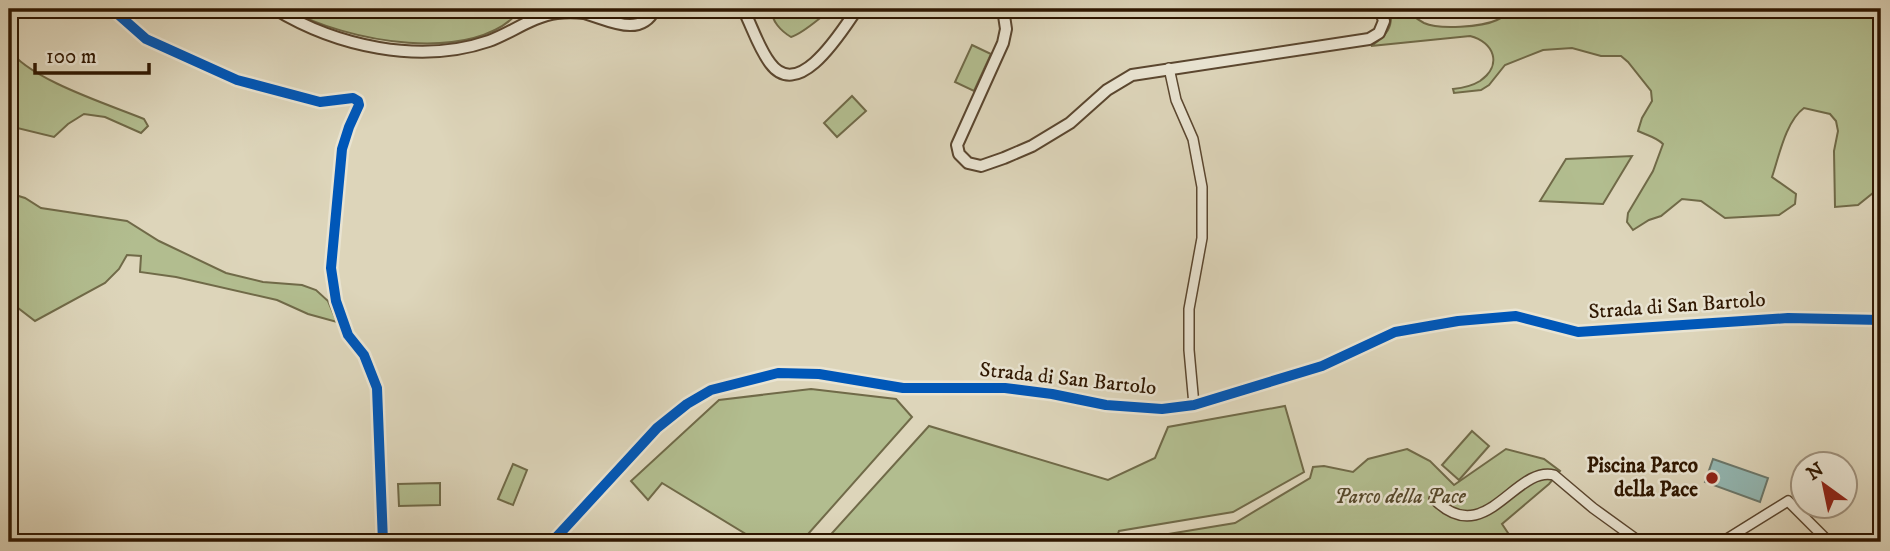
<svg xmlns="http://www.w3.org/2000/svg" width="1890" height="551" viewBox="0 0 1890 551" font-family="'IM FELL DW Pica',serif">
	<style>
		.green { fill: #b2bd8f; stroke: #706a48; stroke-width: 2 }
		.water { fill: #93b8b4; stroke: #6b786c; stroke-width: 2 }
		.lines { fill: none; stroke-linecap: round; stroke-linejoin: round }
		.minor-casing { stroke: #5a462f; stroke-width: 12 }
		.tertiary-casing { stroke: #5a462f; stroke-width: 14 }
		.minor { stroke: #e9e4d2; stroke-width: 9 }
		.tertiary { stroke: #e9e4d2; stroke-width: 10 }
		.cycleway-casing { stroke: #e9e4d2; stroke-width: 15 }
		.cycleway { stroke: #0057b8; stroke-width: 10 }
		.poi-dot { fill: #8f2418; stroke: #e9e4d2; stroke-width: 2.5 }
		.labels { text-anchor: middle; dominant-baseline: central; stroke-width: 5; stroke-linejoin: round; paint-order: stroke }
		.street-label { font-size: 21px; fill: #2f1701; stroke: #e9e4d2 }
		.poi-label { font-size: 21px; font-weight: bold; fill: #2f1701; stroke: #e9e4d2; text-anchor: end }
		.park-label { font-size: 21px; font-style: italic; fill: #56492c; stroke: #e9e4d2 }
	</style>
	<rect width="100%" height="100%" fill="#ddd5ba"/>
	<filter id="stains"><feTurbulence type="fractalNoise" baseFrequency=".00286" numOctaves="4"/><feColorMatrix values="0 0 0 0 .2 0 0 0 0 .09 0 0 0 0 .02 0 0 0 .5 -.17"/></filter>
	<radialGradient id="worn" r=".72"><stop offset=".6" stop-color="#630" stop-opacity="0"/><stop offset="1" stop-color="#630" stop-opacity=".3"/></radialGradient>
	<g class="green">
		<path d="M289,9H521C477,67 342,41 289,9Z"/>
		<path d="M772,9H832C820,17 804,33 791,37C781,31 771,21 772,9Z"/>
		<path d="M1390,9C1415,9 1406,14 1424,23C1439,30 1482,27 1497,20C1502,18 1507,14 1511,11L1510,9H1874L1881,14V192L1873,193L1858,205L1835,207L1834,151L1838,131L1836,121L1830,114L1804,108C1786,121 1779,156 1772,177L1796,194L1795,204L1779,215L1725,218L1701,201L1682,199L1661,216L1649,220L1633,230L1627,222L1628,213L1653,171L1663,144C1656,137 1648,136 1638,131L1642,118L1652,101L1651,91L1628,62L1621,56H1601L1572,48L1543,50L1505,65L1489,85L1481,90L1454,93L1453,89C1463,88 1472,86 1480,81C1503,65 1494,42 1470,36L1371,46C1386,36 1394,27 1390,9Z"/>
		<polygon points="972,45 991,54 974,91 955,82"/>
		<path d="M9,49C28,79 110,105 144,119L148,126L141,133L105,117L84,114L68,124L54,137L9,126Z"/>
		<polygon points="852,96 866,111 837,137 824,123"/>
		<polygon points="1632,156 1603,204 1540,201 1566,159"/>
		<polygon points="9,193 25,198 41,208 127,221 159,241 226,273 263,282 302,285 316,290 328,301 337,322 308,314 277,300 176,277 140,272 141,256 127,255 119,269 105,283 35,321 18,308 9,307"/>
		<polygon points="811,389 896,399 912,417 801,542 759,542 662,483 648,500 631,481 719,400"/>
		<polygon points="1285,406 1304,472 1233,512 1119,531 1115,542 824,542 929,426 1108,480 1155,458 1168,427"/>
		<polygon points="1472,431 1489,446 1459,480 1442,465"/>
		<polygon points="1407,449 1430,461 1454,485 1506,449 1544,459 1560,471 1549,484 1502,524 1512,539 1510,542 1120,542 1235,523 1310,478 1313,467 1324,466 1353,472 1368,459"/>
		<polygon points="513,464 527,470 513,505 498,499"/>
		<polygon points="440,483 440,505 399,506 398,484"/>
	</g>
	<polygon class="water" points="1713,459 1768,478 1760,502 1705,482"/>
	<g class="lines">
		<g class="minor-casing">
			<g id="minor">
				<polyline points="112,9 146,39 237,80 320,102 353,98 358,101 359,105 349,127 342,149 331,268 336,301 348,335 364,355 377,388 383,542"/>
				<polyline points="1879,9 1881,10"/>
				<polyline points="1169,68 1176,100 1193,139 1202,187 1202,238 1189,309 1189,350 1194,405"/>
				<path d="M1434,499C1485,551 1515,465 1554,475L1593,508L1640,542"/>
				<polyline points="552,542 657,428 687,404 711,390 778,373 819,374 903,388 1005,388 1052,394 1106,405 1162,409 1194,405 1322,366 1395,332 1458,321 1516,316 1578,332 1788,318 1881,320"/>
				<polyline points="1722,542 1788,501 1829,542"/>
			</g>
		</g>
		<g class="tertiary-casing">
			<g id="tertiary">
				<path d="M275,9C336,46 419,65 489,41C511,33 533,16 557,13C565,12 576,12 584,13C607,19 640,39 655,9"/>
				<path d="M743,9C752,26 758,47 770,63C799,103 843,29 857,9"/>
				<polyline points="1003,9 1006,29 1003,43 957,145 959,154 968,163 981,166 1004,158 1032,146 1070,123 1107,90 1132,75 1369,39 1379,33 1384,21 1380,9"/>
			</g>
		</g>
		<use href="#minor" class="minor"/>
		<use href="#tertiary" class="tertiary"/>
		<g class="cycleway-casing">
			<g id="cycleway">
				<polyline points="112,9 146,39 237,80 320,102 353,98 358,101 359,105 349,127 342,149 331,268 336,301 348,335 364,355 377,388 383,542"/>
				<polyline points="552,542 657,428 687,404 711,390 778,373 819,374 903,388 1005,388 1052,394 1106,405 1162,409 1194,405 1322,366 1395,332 1458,321 1516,316 1578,332 1788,318 1881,320"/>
			</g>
		</g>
		<use href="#cycleway" class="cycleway"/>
	</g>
	<circle class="poi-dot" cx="1712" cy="478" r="7"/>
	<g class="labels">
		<g class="street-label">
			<text transform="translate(1677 306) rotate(-4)">Strada di San Bartolo</text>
			<text transform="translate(1068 379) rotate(6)">Strada di San Bartolo</text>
		</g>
		<g class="poi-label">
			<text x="1698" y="466">Piscina Parco<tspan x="1698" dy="24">della Pace</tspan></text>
		</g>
		<g class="park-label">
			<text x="1400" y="497">Parco della Pace</text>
		</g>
	</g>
	<rect width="1890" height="551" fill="none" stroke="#ddd5ba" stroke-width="35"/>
	<rect x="10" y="10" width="1869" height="530" fill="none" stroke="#2f1701" stroke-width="3.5"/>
	<rect x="18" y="18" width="1855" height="516" fill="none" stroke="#2f1701" stroke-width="2"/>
	<g transform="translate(1824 485) rotate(327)"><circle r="33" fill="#e9e4d2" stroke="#9f927e" stroke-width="2"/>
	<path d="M0-5L12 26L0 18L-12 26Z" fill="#8f2418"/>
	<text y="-10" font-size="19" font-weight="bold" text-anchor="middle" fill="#2f1701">N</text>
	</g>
	<path d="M35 63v10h114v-10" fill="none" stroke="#2f1701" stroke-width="3.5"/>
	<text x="46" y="63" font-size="21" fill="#2f1701" stroke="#e9e4d2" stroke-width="5" paint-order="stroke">100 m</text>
	<rect width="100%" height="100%" filter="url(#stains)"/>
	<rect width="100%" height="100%" fill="url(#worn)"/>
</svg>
